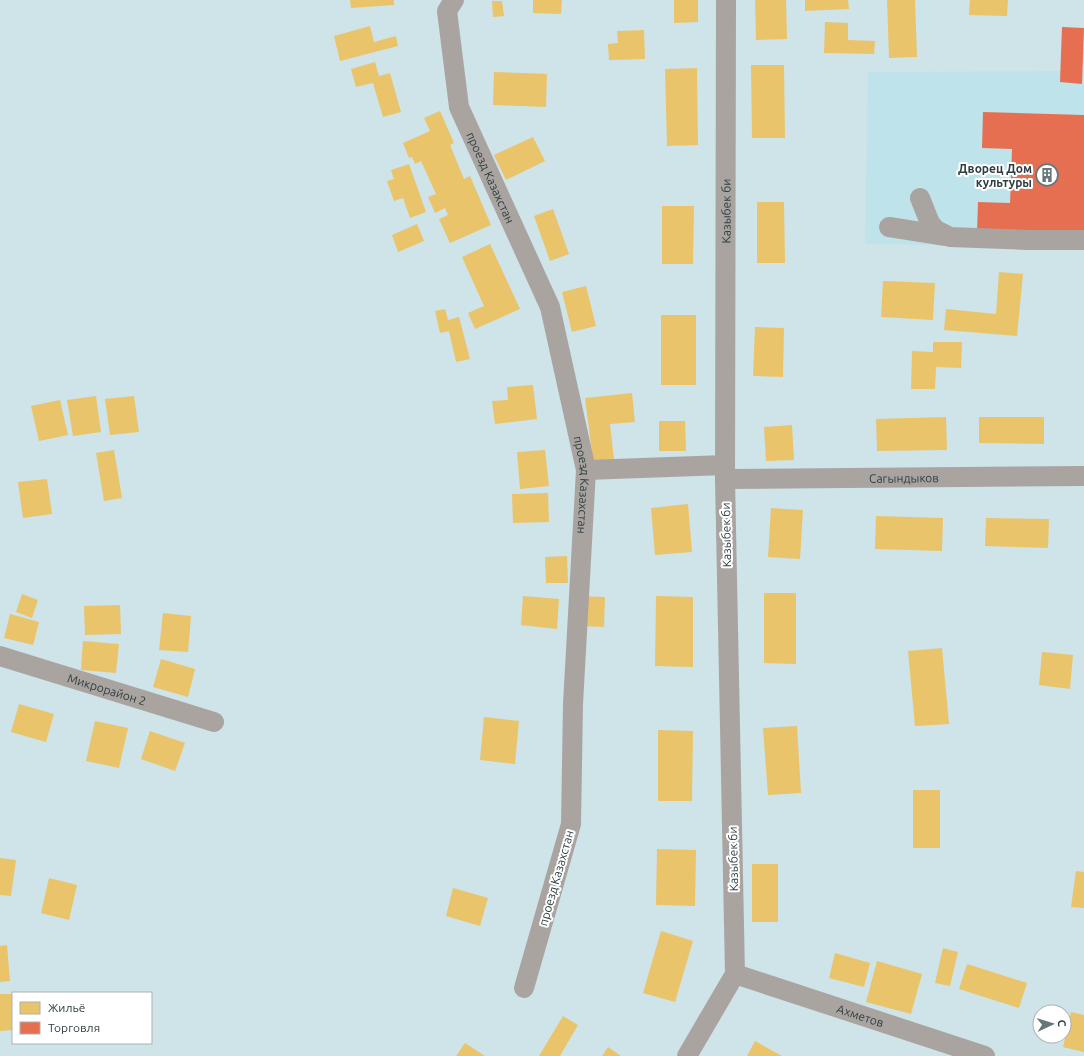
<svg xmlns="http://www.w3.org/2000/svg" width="1084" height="1056" viewBox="0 0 1084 1056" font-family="Ubuntu,sans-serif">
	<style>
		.built { fill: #bee3ea }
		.homes { fill: #e9c46a }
		.shops { fill: #e76f51 }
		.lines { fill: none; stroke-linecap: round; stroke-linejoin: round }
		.street { stroke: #aaa4a1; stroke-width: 20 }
		.labels { text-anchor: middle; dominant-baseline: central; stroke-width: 4; stroke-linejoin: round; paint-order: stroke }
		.poi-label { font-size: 12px; font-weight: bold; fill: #2d3d40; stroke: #fff; text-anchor: end }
		.street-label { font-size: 12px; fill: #2d3d40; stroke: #fff }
	</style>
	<rect width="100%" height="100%" fill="#cee4e8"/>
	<polygon class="built" points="1084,71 1084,247 865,244 868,72"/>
	<g class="homes">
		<polygon points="350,0 394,0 394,5 351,8"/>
		<polygon points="533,0 562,0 561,14 533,13"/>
		<polygon points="674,0 698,0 698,22 674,23"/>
		<polygon points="755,0 786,0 787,39 756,40"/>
		<polygon points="805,0 848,0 849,9 805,11"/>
		<polygon points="887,0 915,0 917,57 889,58"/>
		<polygon points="970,0 1008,0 1007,16 969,15"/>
		<polygon points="492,1 502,1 504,16 493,17"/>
		<polygon points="825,22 848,23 848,40 875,41 874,54 824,53"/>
		<polygon points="370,26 374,42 396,36 398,46 340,61 334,36"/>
		<polygon points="644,30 645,59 609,60 608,44 618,43 617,31"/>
		<polygon points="375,62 379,76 390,73 401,112 383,117 373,83 356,87 351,69"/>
		<polygon points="751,65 784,65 785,138 752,138"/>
		<polygon points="697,68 698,145 667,146 665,69"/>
		<polygon points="494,72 547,74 546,107 493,105"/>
		<polygon points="440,111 454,143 450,145 464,179 470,176 491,225 450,243 439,219 448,215 445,208 435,213 428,197 436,194 421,161 415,164 412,157 409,158 403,143 430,131 424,118"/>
		<polygon points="533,137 545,161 506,180 494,155"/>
		<polygon points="409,164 426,212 410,218 403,198 394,201 387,181 394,179 391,170"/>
		<polygon points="757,202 784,202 785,263 757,263"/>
		<polygon points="662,206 694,206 693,264 662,264"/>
		<polygon points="553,209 569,254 550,261 534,216"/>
		<polygon points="417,224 424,241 398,252 392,235"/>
		<polygon points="490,244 520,309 475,329 468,313 484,306 462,257"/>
		<polygon points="999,272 1023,274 1017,336 944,330 946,309 996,314"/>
		<polygon points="883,281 935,283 933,320 881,317"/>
		<polygon points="586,286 596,326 572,332 562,292"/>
		<polygon points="445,309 448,320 459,317 470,359 456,362 449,331 440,333 435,311"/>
		<rect x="661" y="315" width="35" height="70"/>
		<polygon points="755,327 784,328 783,377 753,376"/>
		<polygon points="933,342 962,342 961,368 936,367 935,389 911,389 912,351 933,352"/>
		<polygon points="533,385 537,419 495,424 492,401 508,400 507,387"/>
		<polygon points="632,393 635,422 610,424 614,459 593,461 585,398"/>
		<polygon points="96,396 101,432 73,436 67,400"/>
		<polygon points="134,396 139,432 110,435 105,399"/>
		<polygon points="60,400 68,435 39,441 31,406"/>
		<polygon points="946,417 947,450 877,451 876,419"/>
		<polygon points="979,417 1044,417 1044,444 979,443"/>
		<polygon points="659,421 685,421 686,451 659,451"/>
		<polygon points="792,425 794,460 766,461 764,427"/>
		<polygon points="114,450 122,498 104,501 96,453"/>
		<polygon points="545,450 549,486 520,489 517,452"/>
		<polygon points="47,479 52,514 23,518 18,482"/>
		<polygon points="548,493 549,522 513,523 512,494"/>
		<polygon points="688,504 692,552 655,555 651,508"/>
		<polygon points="771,508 803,510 800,559 768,557"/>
		<polygon points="876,516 943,518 942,551 875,549"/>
		<polygon points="986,518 1049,519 1048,548 985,546"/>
		<polygon points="567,556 568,583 546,583 545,557"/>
		<polygon points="764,593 796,593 796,664 764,663"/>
		<polygon points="22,594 38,600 32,618 16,612"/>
		<polygon points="523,596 559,599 557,629 521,625"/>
		<polygon points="581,596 605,597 604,627 580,626"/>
		<polygon points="656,596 693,597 693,667 655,666"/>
		<polygon points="120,605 121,634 85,635 84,606"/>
		<polygon points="163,613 191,616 188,652 159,650"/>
		<polygon points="10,614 39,622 33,645 4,638"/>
		<polygon points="83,641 119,644 116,673 81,670"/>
		<polygon points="942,648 949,724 915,726 908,651"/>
		<polygon points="1042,652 1073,655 1070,689 1039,685"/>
		<polygon points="161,659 195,669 188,697 153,687"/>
		<polygon points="19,704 54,714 46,742 11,732"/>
		<polygon points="484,717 519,721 515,764 480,760"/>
		<polygon points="95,721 128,728 119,768 86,761"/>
		<polygon points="797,726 801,793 768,795 763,728"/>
		<polygon points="658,730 693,731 692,801 658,801"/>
		<polygon points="150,731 185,743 175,771 141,759"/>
		<rect x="913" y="790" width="27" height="58"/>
		<polygon points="657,849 696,850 695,906 656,905"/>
		<polygon points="0,858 16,860 11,896 0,895"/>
		<rect x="752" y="864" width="26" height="58"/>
		<polygon points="1076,871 1084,872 1084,908 1071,907"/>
		<polygon points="49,878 77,885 69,920 41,913"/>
		<polygon points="453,888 488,898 480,926 446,916"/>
		<polygon points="661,931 693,941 675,1002 643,993"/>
		<polygon points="7,945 10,981 0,982 0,946"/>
		<polygon points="943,948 958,952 950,986 935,983"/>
		<polygon points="835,953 870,963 864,987 829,978"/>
		<polygon points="877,961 922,974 911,1014 866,1002"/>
		<polygon points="967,964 1027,983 1019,1008 959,989"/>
		<polygon points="0,994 13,994 13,1030 0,1031"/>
		<polygon points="1071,1012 1084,1015 1084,1052 1063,1047"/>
		<polygon points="563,1016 578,1025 560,1056 539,1056"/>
		<polygon points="755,1041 782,1056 747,1056"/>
		<polygon points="465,1043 485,1056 456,1056"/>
		<polygon points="608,1047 621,1056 602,1056"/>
	</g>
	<g class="shops">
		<polygon points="1062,27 1084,28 1082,84 1060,82"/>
		<polygon points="983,112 1084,115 1084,235 977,232 978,202 1010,203 1012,149 982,148"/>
	</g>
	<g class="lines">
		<g class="street">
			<path id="s1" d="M454,0L447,11L459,107L550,307L586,470L573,704L571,824L524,988"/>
			<polyline points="920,198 930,223 936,230 950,237 1028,240 1084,240"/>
			<polyline points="889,227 946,236"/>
			<polyline points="586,470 725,465"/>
			<path id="s2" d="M725,479L1084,476"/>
			<path id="s3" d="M0,656L214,722"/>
			<path id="s4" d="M735,974L985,1056"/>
			<path id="s5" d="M687,1056L735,974L725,479L726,0"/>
		</g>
	</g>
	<defs>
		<g id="building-ring" transform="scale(1.15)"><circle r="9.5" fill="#fff" stroke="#65777b" stroke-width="1.5"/><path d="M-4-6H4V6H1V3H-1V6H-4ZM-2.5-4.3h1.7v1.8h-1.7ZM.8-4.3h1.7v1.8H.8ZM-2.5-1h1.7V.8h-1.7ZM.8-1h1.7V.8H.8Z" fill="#65777b"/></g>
	</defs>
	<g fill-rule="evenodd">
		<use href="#building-ring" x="1047" y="175"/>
	</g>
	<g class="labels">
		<g class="poi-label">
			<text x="1032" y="168">Дворец Дом<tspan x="1032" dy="14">культуры</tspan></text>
		</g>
		<g class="street-label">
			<text stroke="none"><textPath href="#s1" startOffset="187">проезд Казахстан</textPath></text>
			<text stroke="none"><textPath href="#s5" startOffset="858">Казыбек би</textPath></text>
			<text stroke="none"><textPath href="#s2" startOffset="179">Сагындыков</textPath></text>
			<text stroke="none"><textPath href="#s1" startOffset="511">проезд Казахстан</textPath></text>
			<text transform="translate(726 535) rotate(-91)">Казыбек би</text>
			<text stroke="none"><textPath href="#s3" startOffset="112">Микрорайон 2</textPath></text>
			<text transform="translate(733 859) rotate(-91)">Казыбек би</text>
			<text transform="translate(556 878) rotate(-74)">проезд Казахстан</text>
			<text stroke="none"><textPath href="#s4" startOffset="132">Ахметов</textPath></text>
		</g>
	</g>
	<rect x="12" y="992" width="140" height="52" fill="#ffffff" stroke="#abb1b3"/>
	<rect x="20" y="1002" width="20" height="12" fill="#e9c46a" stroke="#abb1b3"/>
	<text x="48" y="1012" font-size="12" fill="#2d3d40">Жильё</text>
	<rect x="20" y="1022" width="20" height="12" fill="#e76f51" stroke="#abb1b3"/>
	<text x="48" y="1032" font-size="12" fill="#2d3d40">Торговля</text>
	<g transform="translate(1052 1024) rotate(86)"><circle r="19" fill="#ffffff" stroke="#abb1b3"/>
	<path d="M0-3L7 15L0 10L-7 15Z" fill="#65777b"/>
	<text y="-6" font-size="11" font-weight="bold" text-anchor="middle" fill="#2d3d40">С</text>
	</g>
</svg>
